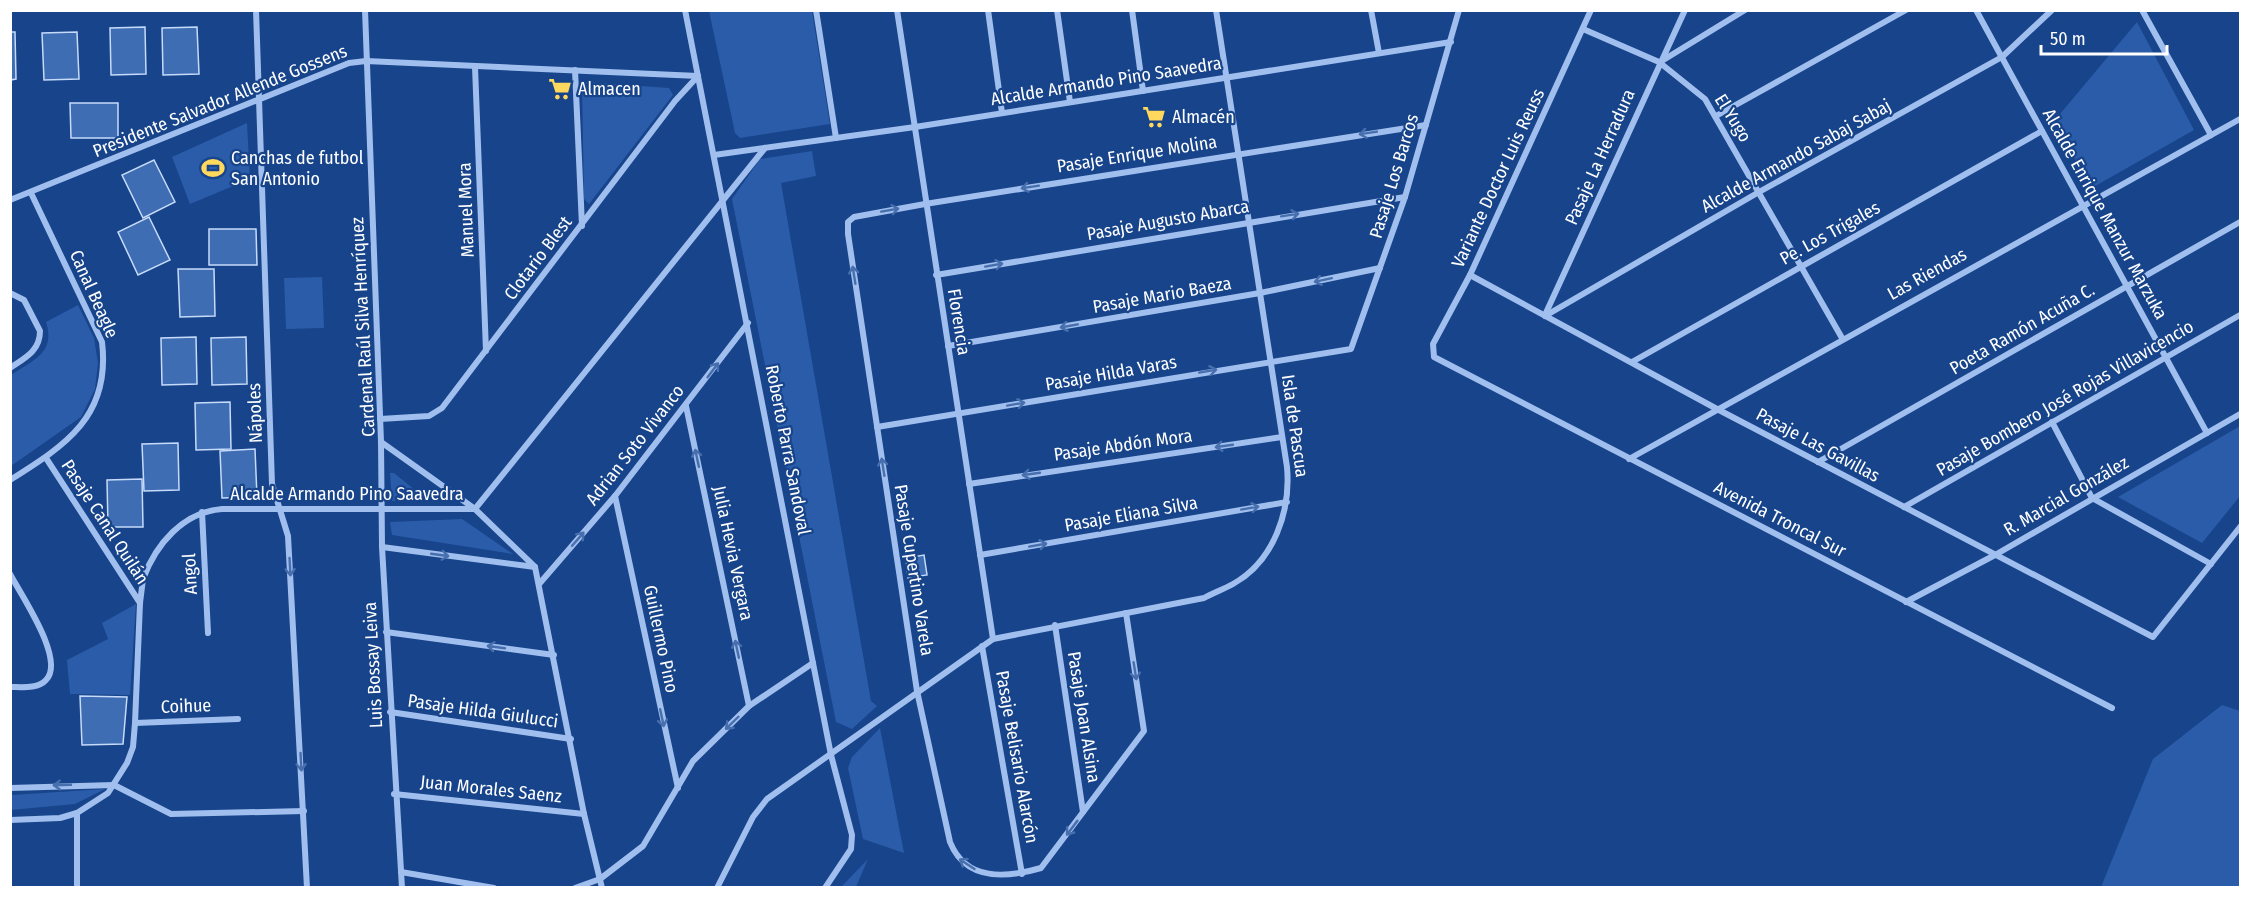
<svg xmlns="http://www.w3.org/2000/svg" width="2251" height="898" viewBox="0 0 2251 898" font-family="'Fira Sans Condensed',sans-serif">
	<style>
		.green { fill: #2a5ca9 }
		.building { fill: #3f6db3; stroke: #c6dbfa; stroke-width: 1.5 }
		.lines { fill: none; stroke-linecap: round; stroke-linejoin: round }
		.street { stroke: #a0bfee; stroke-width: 6 }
		.oneway { stroke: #476fad }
		.labels { text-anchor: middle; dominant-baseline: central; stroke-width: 4.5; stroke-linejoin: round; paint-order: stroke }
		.street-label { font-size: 18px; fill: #fff; stroke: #17448a }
		.poi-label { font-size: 18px; fill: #fff; stroke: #17448a; text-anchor: start }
	</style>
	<rect width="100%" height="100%" fill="#17448a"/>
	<g class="green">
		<polygon points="709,11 812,11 830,124 740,138 735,133"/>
		<polygon points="2137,22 2194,130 2090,189 2055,120"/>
		<polygon points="586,82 669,88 673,95 589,204 584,199 582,87"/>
		<polygon points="247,123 250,179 190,204 172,157"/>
		<polygon points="812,151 816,176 781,183 871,701 877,706 852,729 836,722 732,199 760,159"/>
		<polygon points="322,277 324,328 286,329 284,278"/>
		<path d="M78,305L94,338L98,363L95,389L81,417L11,466V375C33,360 56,353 46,322Z"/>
		<polygon points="2240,426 2240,496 2202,543 2118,497"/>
		<polygon points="390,473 394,473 420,494 421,498 392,501"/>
		<polygon points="462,519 513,554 392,535 390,522"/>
		<polygon points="136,604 130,695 70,694 67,660 108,639 102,623"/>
		<polygon points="2222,705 2240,711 2240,887 2101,887 2153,759"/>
		<polygon points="880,728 904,853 863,839 848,768 852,757"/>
		<polygon points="105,789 75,804 11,810 11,795"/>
		<polygon points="868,859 856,887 842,887 843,885"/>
	</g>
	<g class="building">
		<polygon points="145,27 146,74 111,75 110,28"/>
		<polygon points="197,27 199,74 163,75 162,28"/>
		<polygon points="10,32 15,32 16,79 10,80"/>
		<polygon points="77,32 79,79 44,80 42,33"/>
		<polygon points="70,103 118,103 118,138 71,138"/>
		<polygon points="154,160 175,202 143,218 122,175"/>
		<polygon points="149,217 170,260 138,275 118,232"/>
		<polygon points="209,229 256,229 257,265 209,265"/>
		<polygon points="178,269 214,269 215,316 180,317"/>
		<polygon points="196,337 197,384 162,385 161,338"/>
		<polygon points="246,337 247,384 212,385 211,338"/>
		<polygon points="230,402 231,449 196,450 195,403"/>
		<polygon points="178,443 179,490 144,491 142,444"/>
		<polygon points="255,449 257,497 222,498 220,451"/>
		<polygon points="142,479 143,527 108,527 107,480"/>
		<polygon points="924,555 927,575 908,578 906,558"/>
		<polygon points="80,696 127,697 123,744 82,745"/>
	</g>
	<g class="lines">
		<g class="street">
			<polyline points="256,10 272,484 288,536 307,888"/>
			<polyline points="365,10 381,442 382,547 402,888"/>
			<polyline points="685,10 831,755 852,835 851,849 825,888"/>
			<polyline points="816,10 836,138"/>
			<polyline points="897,10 993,639"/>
			<polyline points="988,10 1002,113"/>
			<polyline points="1057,10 1070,102"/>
			<polyline points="1132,10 1143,91"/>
			<polyline points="1371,10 1379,53"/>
			<polyline points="1591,10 1470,275 1433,344 1434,357 2112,708"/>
			<polyline points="1976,10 2207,433"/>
			<polyline points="2142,10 2211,135"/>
			<polyline points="1583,29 1659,62 1705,99 1842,338"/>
			<polyline points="1660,62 1745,10"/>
			<polyline points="475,67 486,351"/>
			<polyline points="575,70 582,226"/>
			<polyline points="1716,116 1906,10"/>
			<polyline points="714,155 915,127 1451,42"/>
			<polyline points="10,200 349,63 366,61 698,76"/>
			<polyline points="936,275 1405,197"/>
			<polyline points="1470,275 1717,409 2153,637 2240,527"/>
			<path d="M10,293L24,300L40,331C40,351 25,358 10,368"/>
			<polyline points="1545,315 1685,10"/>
			<polyline points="1545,316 1759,192 2002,57 2052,10"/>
			<polyline points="948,346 1260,293 1380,268"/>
			<polyline points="1632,362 2042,131"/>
			<polyline points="686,406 749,706"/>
			<polyline points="380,419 429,416 442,408 675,101 698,76"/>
			<polyline points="2052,422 2092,498 2211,564"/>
			<polyline points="877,427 1351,349 1405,197 1459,10"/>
			<polyline points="381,442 475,509 535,567 584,814 602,888"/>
			<polyline points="46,458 140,603"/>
			<polyline points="1629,459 2240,119"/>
			<polyline points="1818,462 2240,222"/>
			<path d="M10,480C66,445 111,416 102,342L31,193"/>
			<polyline points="969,484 1282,437"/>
			<polyline points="615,496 678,788"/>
			<polyline points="1904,507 2240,315"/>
			<polyline points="202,512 208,633"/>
			<polyline points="382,547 535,567"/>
			<polyline points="980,555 1287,502"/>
			<path d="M10,574C21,595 66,660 46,680C38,689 22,687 10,687"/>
			<polyline points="540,583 615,496 748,323"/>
			<polyline points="1906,602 1995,555 2240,414"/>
			<path d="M1126,613L1144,731L1041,868C1007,878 966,882 950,842L917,691L848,234V222L854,217L925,204L1426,125"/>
			<polyline points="1055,625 1083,812"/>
			<polyline points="386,632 554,655"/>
			<polyline points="982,646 1022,874"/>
			<polyline points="390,712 571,739"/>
			<polyline points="135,723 238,719"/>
			<polyline points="10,788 114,785 171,814 304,811"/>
			<polyline points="394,794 584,814"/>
			<path d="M10,820L60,818L77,813L108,793L127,763L133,747L135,723L140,603L143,579C156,544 183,512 222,509H475L765,148"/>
			<polyline points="401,872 494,888"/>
			<polyline points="77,888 77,813"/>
			<polyline points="575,888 600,879 643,846 693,761 749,706 813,663"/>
			<path d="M717,888L753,817L767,799L993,639L1204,598C1213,593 1224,589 1233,584C1274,561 1291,511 1287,467L1216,10"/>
		</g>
	</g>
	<defs><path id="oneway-shaft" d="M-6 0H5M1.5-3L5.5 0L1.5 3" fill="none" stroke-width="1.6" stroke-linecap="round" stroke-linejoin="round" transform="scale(1.5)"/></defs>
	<g class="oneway">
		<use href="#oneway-shaft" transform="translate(1368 133) rotate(171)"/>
		<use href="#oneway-shaft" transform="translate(1030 187) rotate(171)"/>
		<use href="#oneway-shaft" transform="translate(890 210) rotate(-10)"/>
		<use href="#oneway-shaft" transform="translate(1290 215) rotate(-9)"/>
		<use href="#oneway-shaft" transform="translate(994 265) rotate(-10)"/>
		<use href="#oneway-shaft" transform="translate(854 275) rotate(-99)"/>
		<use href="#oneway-shaft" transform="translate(1323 280) rotate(168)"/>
		<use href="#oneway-shaft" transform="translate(1069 326) rotate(170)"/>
		<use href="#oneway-shaft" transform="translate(713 370) rotate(-53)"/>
		<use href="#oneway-shaft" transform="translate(1208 371) rotate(-10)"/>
		<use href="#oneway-shaft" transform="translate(1016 404) rotate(-10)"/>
		<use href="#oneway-shaft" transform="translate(1224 446) rotate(172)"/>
		<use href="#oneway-shaft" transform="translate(697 458) rotate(-102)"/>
		<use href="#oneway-shaft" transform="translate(883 467) rotate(-99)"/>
		<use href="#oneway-shaft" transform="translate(1031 474) rotate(172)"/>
		<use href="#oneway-shaft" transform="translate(1250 508) rotate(-10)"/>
		<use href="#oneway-shaft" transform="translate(578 539) rotate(-49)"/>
		<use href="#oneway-shaft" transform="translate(1038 545) rotate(-10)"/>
		<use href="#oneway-shaft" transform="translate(440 555) rotate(8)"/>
		<use href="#oneway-shaft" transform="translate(290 567) rotate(87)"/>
		<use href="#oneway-shaft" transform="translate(496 647) rotate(-172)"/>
		<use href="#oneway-shaft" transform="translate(737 649) rotate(-102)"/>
		<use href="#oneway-shaft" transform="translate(1135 671) rotate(81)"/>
		<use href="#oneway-shaft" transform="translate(662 718) rotate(78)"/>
		<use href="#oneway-shaft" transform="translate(732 723) rotate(136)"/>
		<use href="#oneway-shaft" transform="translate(301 762) rotate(87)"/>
		<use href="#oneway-shaft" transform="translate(62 785) rotate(178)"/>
		<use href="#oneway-shaft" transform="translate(1072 828) rotate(127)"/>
		<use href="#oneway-shaft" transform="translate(967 864) rotate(-147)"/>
	</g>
	<defs>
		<g id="supermarket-bare" transform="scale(1.8)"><path d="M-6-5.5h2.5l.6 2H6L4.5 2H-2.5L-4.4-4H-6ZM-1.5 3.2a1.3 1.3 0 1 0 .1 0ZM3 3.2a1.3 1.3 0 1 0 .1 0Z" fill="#ffd85d" stroke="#17448a" stroke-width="2.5" paint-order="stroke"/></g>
		<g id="stadium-bare" transform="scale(1.8)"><path d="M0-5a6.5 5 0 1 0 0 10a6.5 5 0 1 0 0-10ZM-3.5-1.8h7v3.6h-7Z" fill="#ffd85d" stroke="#17448a" stroke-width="2.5" paint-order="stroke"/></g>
	</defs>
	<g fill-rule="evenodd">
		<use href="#supermarket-bare" x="560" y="89"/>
		<use href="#supermarket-bare" x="1154" y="117"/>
		<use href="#stadium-bare" x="213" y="168"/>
	</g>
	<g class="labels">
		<g class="street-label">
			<text transform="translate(1106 81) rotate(-9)">Alcalde Armando Pino Saavedra</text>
			<text transform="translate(220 101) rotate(-22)">Presidente Salvador Allende Gossens</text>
			<text transform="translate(1733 118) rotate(58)">El Yugo</text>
			<text transform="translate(1137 154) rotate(-9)">Pasaje Enrique Molina</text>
			<text transform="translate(1796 156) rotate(-29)">Alcalde Armando Sabaj Sabaj</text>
			<text transform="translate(1600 157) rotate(-66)">Pasaje La Herradura</text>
			<text transform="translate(1394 176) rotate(-73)">Pasaje Los Barcos</text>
			<text transform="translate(1498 178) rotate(-65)">Variante Doctor Luis Reuss</text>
			<text transform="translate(466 210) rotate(-92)">Manuel Mora</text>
			<text transform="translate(2105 214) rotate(61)">Alcalde Enrique Manzur Marzuka</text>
			<text transform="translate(1168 220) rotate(-10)">Pasaje Augusto Abarca</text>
			<text transform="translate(1830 233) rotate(-29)">Pe. Los Trigales</text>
			<text transform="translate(538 258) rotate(-53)">Clotario Blest</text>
			<text transform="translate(1927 274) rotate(-29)">Las Riendas</text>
			<text transform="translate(94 294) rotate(66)">Canal Beagle</text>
			<text transform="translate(1162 295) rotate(-10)">Pasaje Mario Baeza</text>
			<text transform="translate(959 322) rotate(81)">Florencia</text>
			<text transform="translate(363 327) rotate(-93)">Cardenal Raúl Silva Henríquez</text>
			<text transform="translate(2022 329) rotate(-30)">Poeta Ramón Acuña C.</text>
			<text transform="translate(1111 373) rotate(-10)">Pasaje Hilda Varas</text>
			<text transform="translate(2065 398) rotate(-30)">Pasaje Bombero José Rojas Villavicencio</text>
			<text transform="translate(255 413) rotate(-92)">Nápoles</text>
			<text transform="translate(1295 426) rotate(82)">Isla de Pascua</text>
			<text transform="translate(635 445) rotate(-52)">Adrian Soto Vivanco</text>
			<text transform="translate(1123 445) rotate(-8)">Pasaje Abdón Mora</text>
			<text transform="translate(1818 445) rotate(28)">Pasaje Las Gavillas</text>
			<text transform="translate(788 450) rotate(79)">Roberto Parra Sandoval</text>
			<text x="347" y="494">Alcalde Armando Pino Saavedra</text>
			<text transform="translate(2066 496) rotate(-30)">R. Marcial González</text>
			<text transform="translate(1131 514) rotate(-10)">Pasaje Eliana Silva</text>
			<text transform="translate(1780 519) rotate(27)">Avenida Troncal Sur</text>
			<text transform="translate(105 522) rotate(57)">Pasaje Canal Quilán</text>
			<text transform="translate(733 553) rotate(78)">Julia Hevia Vergara</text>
			<text transform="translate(914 570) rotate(81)">Pasaje Cupertino Varela</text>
			<text transform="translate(190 574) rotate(-93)">Angol</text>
			<text transform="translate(661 639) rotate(78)">Guillermo Pino</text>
			<text transform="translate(373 665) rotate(-93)">Luis Bossay Leiva</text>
			<text transform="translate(186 706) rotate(-2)">Coihue</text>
			<text transform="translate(483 711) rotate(8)">Pasaje Hilda Giulucci</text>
			<text transform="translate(1084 717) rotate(81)">Pasaje Joan Alsina</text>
			<text transform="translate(1017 757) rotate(80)">Pasaje Belisario Alarcón</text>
			<text transform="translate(491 789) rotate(6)">Juan Morales Saenz</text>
		</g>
		<g class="poi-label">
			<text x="578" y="89">Almacen</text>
			<text x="1172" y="117">Almacén</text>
			<text x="231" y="158">Canchas de futbol<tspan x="231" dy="21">San Antonio</tspan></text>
		</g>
	</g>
	<rect width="2251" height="898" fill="none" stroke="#ffffff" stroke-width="24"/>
	<path d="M2041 45v9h126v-9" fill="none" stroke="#ffffff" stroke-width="3"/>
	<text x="2050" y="45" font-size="18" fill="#ffffff" stroke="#17448a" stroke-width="4.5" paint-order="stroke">50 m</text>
</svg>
